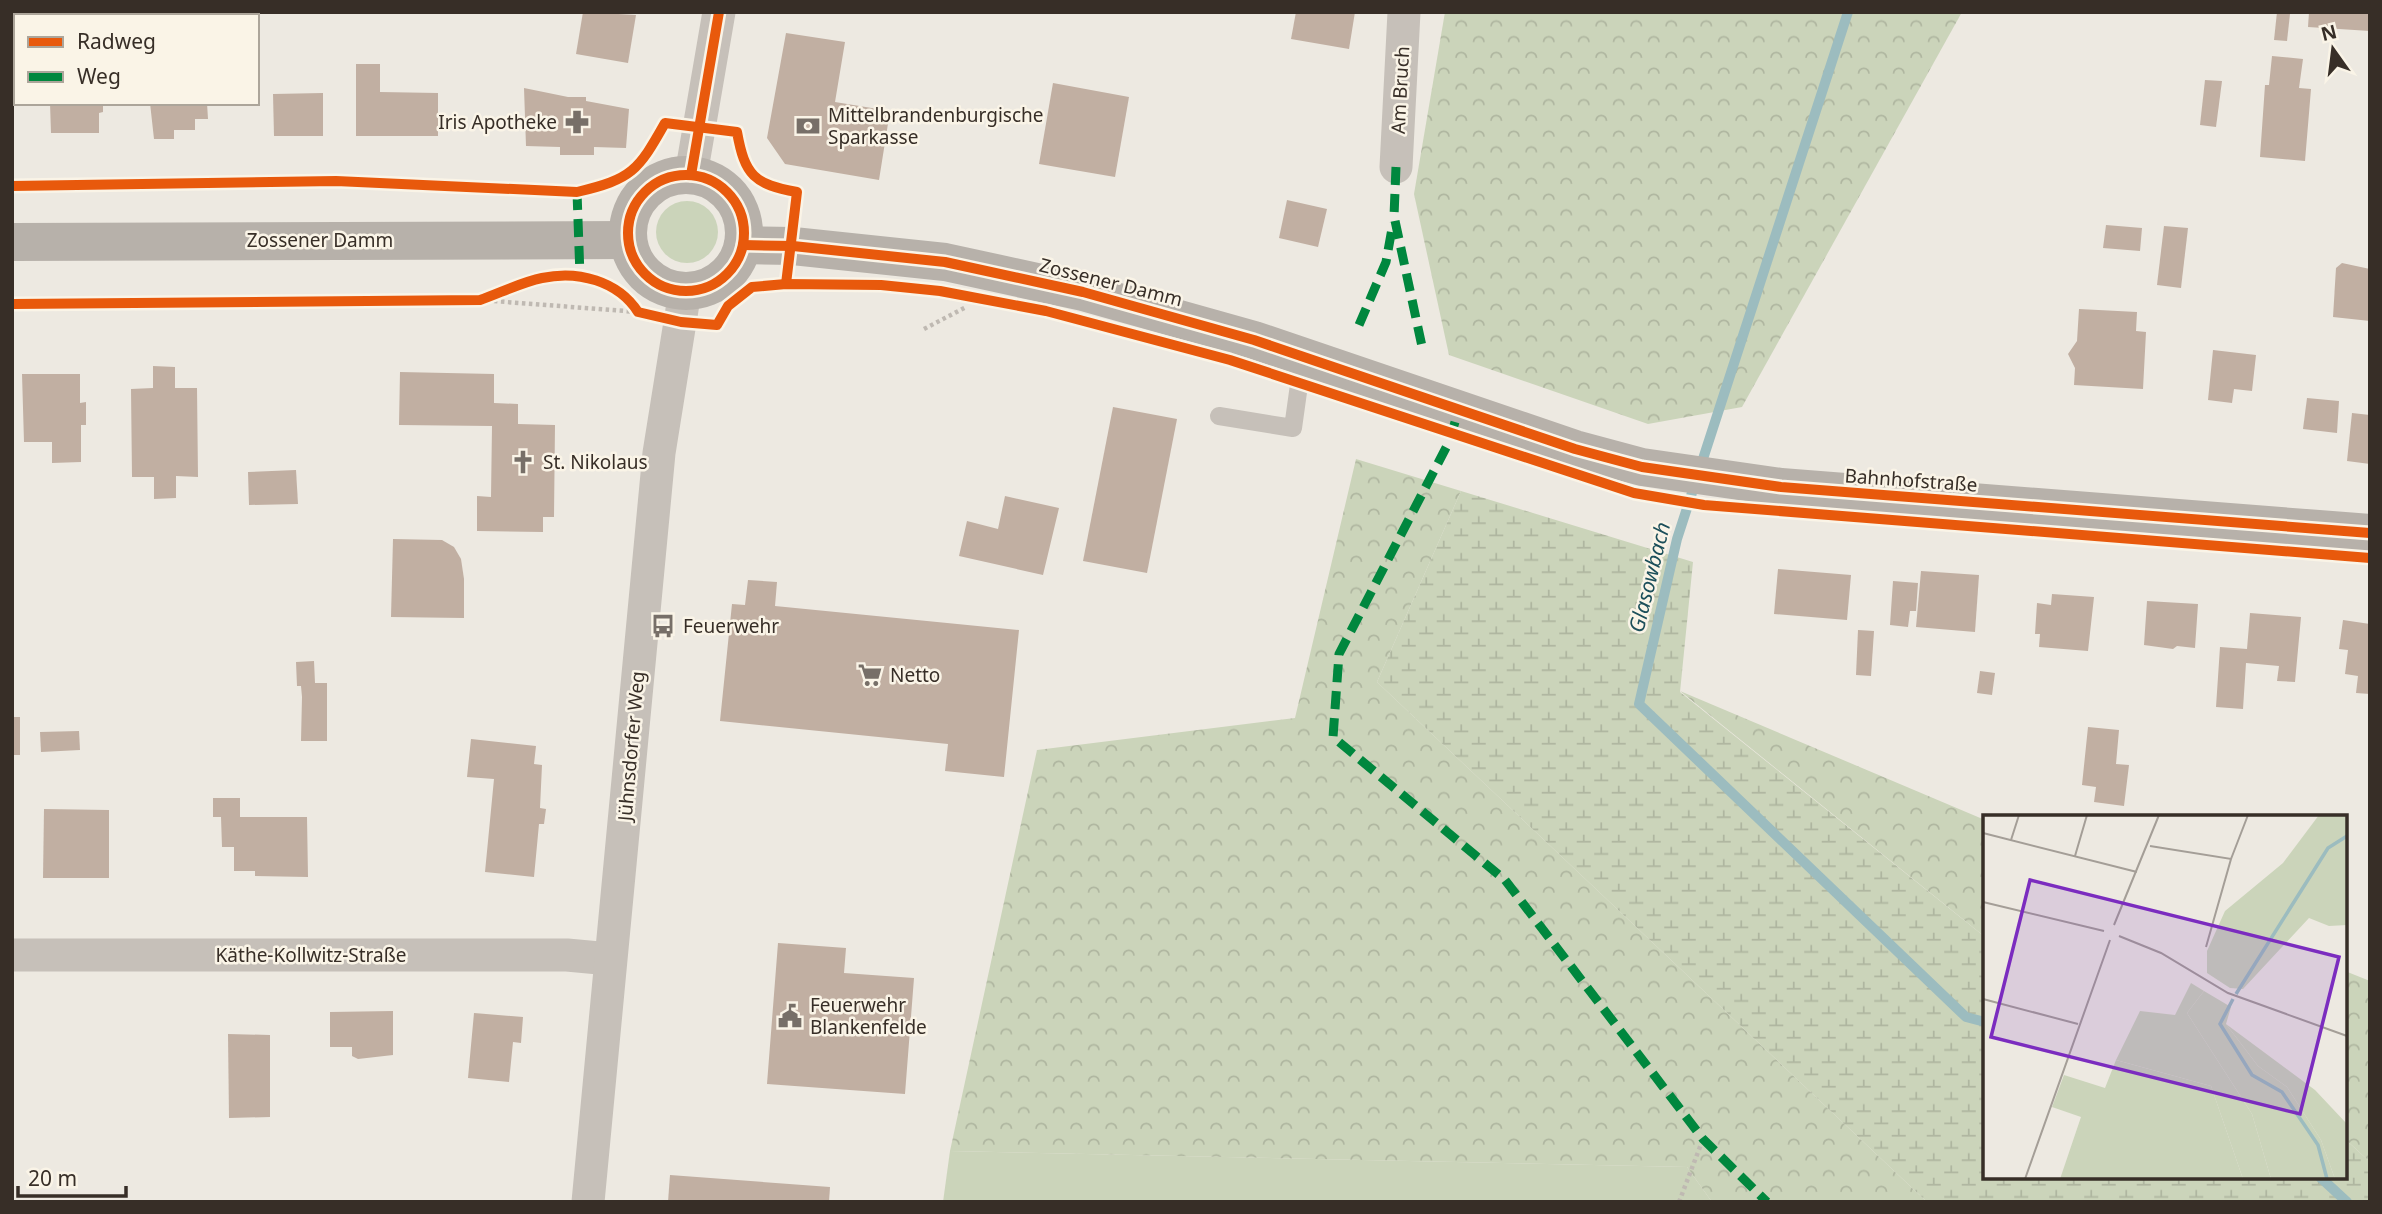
<svg xmlns="http://www.w3.org/2000/svg" width="2382" height="1214" viewBox="0 0 2382 1214" font-family="'Noto Sans',sans-serif">
	<style>
		.green { fill: #cbd4ba }
		.forest { fill: url(#forest-crowns) }
		.wetland { fill: url(#wetland-marsh) }
		.lines { fill: none; stroke-linecap: round; stroke-linejoin: round }
		.stream { stroke: #9cbcbf; stroke-width: 10 }
		.building { fill: #c1afa2 }
		.path { stroke: #bfb9b2; stroke-width: 4.5; stroke-dasharray: 3.5 3.5; stroke-linecap: butt }
		.lane { stroke: #c6c0b9; stroke-width: 18 }
		.street { stroke: #c6c0b9; stroke-width: 33 }
		.secondary { stroke: #b7b1aa; stroke-width: 38 }
		.quiet { stroke: #00873e; stroke-width: 9; stroke-dasharray: 18 9; stroke-linecap: butt }
		.cycleway-casing { stroke: #faf4e7; stroke-width: 15 }
		.cycleway { stroke: #e8590c; stroke-width: 10 }
		.labels { text-anchor: middle; dominant-baseline: central; stroke-width: 5; stroke-linejoin: round; paint-order: stroke }
		.street-label { font-size: 19px; fill: #372e27; stroke: #faf4e7 }
		.poi-label { font-size: 19px; fill: #372e27; stroke: #faf4e7; text-anchor: start }
		.water-label { font-size: 21px; font-style: italic; fill: #1c4f5a; stroke: #faf4e7 }
		.inset-river { fill: none; stroke: #9cbcbf; stroke-width: 3.5 }
		.inset-road { fill: none; stroke: #a49e97; stroke-width: 2 }
		.view { fill: #7b2cbf; fill-opacity: 0.15; stroke: #7b2cbf; stroke-width: 3.5 }
		.inset-edge { fill: none; stroke: #372e27; stroke-width: 3.5 }
	</style>
	<defs>
		<pattern id="forest-crowns" width="20" height="18" patternUnits="userSpaceOnUse" patternTransform="scale(1.75)"><rect width="20" height="18" fill="#cbd4ba"/><path d="M2 6a3 3 0 1 1 6 0M12 15a3 3 0 1 1 6 0" fill="none" stroke="#afb6a0"/></pattern>
		<pattern id="wetland-marsh" width="20" height="14" patternUnits="userSpaceOnUse" patternTransform="scale(1.75)"><rect width="20" height="14" fill="#cbd4ba"/><path d="M1 5h8M5 5V1M11 12h8M15 12V8" fill="none" stroke="#afb6a0"/></pattern>
	</defs>
	<rect width="100%" height="100%" fill="#ede9e1"/>
	<g class="green">
		<circle cx="687" cy="232" r="31"/>
		<polygon points="950,1151 1687,1167 1712,1202 943,1202"/>
	</g>
	<g class="forest">
		<polygon points="1445,12 1962,12 1742,407 1648,424 1449,355 1414,194"/>
		<polygon points="1356,459 1461,491 1377,682 1927,1202 1712,1202 1687,1167 950,1151 1037,750 1295,718"/>
		<polygon points="1680,691 1985,820 1985,937"/>
		<polygon points="2345,971 2370,981 2370,1162 2345,1139"/>
	</g>
	<polygon class="wetland" points="1461,491 1693,562 1680,692 1985,937 1985,1177 2345,1177 2345,1139 2370,1162 2370,1202 1927,1202 1377,682"/>
	<g class="lines">
		<g class="stream">
			<polyline points="1848,12 1677,539 1639,704 1966,1017 1985,1022"/>
			<polyline points="2320,1177 2347,1202"/>
		</g>
	</g>
	<g class="building">
		<polygon points="583,12 636,15 628,63 576,54"/>
		<polygon points="1296,12 1355,12 1349,49 1291,39"/>
		<polygon points="2277,12 2290,14 2287,41 2274,40"/>
		<polygon points="2309,12 2370,12 2370,31 2308,27"/>
		<polygon points="786,33 845,42 835,102 890,111 879,180 785,164 767,138"/>
		<polygon points="2272,56 2303,59 2299,88 2311,89 2305,161 2260,157 2265,85 2269,85"/>
		<polygon points="356,64 380,64 380,92 438,93 438,136 356,136"/>
		<polygon points="2205,80 2222,81 2216,127 2200,125"/>
		<polygon points="1053,83 1129,97 1115,177 1039,164"/>
		<polygon points="524,88 568,97 586,97 586,101 629,109 626,148 594,147 594,155 560,155 560,147 526,146"/>
		<polygon points="323,93 323,136 274,136 273,94"/>
		<polygon points="50,103 103,103 103,112 99,113 99,133 51,133"/>
		<polygon points="150,103 207,103 208,119 195,119 195,130 174,130 174,139 154,139"/>
		<polygon points="1287,200 1327,209 1318,247 1279,238"/>
		<polygon points="2106,225 2142,228 2140,251 2103,248"/>
		<polygon points="2164,226 2188,228 2181,288 2157,285"/>
		<polygon points="2342,263 2370,269 2370,321 2333,317 2336,268"/>
		<polygon points="2079,309 2137,312 2136,331 2146,332 2143,389 2074,385 2075,368 2068,354 2077,341"/>
		<polygon points="2213,350 2256,355 2252,391 2234,389 2232,403 2208,400"/>
		<polygon points="153,366 175,367 175,388 197,388 198,477 176,476 176,498 154,499 154,477 132,477 131,389 153,388"/>
		<polygon points="400,372 494,374 494,403 518,404 518,424 555,425 554,517 543,517 543,532 477,531 477,496 491,497 492,426 399,425"/>
		<polygon points="22,374 80,374 80,403 86,402 86,425 81,425 81,462 52,463 52,442 24,442"/>
		<polygon points="2307,398 2339,401 2337,433 2303,429"/>
		<polygon points="1113,407 1177,419 1147,573 1083,561"/>
		<polygon points="2352,413 2370,415 2370,464 2347,461"/>
		<polygon points="296,470 298,504 249,505 248,472"/>
		<polygon points="1005,496 1059,508 1043,575 959,556 967,521 998,529"/>
		<polygon points="393,539 442,540 454,547 461,559 464,579 464,618 391,617"/>
		<polygon points="1778,569 1851,575 1847,620 1774,614"/>
		<polygon points="1921,571 1979,575 1975,632 1916,627"/>
		<polygon points="748,580 777,582 775,606 1019,630 1004,777 945,771 948,744 720,721 732,604 745,605"/>
		<polygon points="1893,581 1918,583 1916,611 1910,611 1908,627 1890,625"/>
		<polygon points="2052,594 2094,597 2088,651 2039,647 2040,634 2035,634 2037,603 2051,605"/>
		<polygon points="2147,601 2198,604 2195,648 2177,646 2173,649 2144,645"/>
		<polygon points="2250,613 2301,617 2295,682 2277,681 2279,666 2246,663 2243,709 2216,707 2220,647 2247,649"/>
		<polygon points="2343,620 2370,624 2370,694 2356,693 2358,676 2345,674 2348,650 2339,649"/>
		<polygon points="1858,630 1874,631 1871,676 1856,675"/>
		<polygon points="314,661 315,683 327,683 327,741 301,741 302,697 301,686 297,686 296,662"/>
		<polygon points="1980,671 1995,673 1992,695 1977,693"/>
		<rect x="12" y="717" width="8" height="38"/>
		<polygon points="2088,727 2119,730 2116,764 2129,765 2124,806 2094,802 2096,787 2082,785"/>
		<polygon points="79,731 80,750 41,752 40,732"/>
		<polygon points="471,739 536,746 534,764 542,765 540,808 546,809 544,824 539,824 534,877 485,872 494,779 467,777"/>
		<polygon points="213,798 240,798 240,817 307,817 308,877 255,876 255,871 234,871 234,847 222,847 221,817 213,817"/>
		<polygon points="44,809 109,810 109,878 43,878"/>
		<polygon points="778,943 846,948 844,973 914,978 905,1094 767,1084"/>
		<polygon points="393,1011 393,1055 358,1059 352,1056 352,1047 330,1047 330,1012"/>
		<polygon points="474,1013 523,1017 521,1043 513,1042 509,1082 468,1078"/>
		<polygon points="228,1034 270,1035 270,1117 229,1118"/>
		<polygon points="670,1175 830,1187 829,1202 668,1202"/>
	</g>
	<g class="lines">
		<g class="path">
			<polyline points="480,300 638,312"/>
			<polyline points="924,329 966,307"/>
			<polyline points="1679,1202 1703,1139"/>
		</g>
		<polyline class="lane" points="1219,416 1293,428 1303,356"/>
		<g class="street">
			<polyline points="1396,167 1404,12"/>
			<polyline points="691,175 719,12"/>
			<polyline points="12,955 567,955 610,959"/>
			<polyline points="588,1202 659,453 685,291"/>
		</g>
		<g class="secondary">
			<circle cx="686" cy="233" r="58"/>
			<polyline points="12,242 628,240"/>
			<polyline points="743,245 793,246 945,262 1083,292 1254,340 1575,449 1642,467 1781,487 2370,533"/>
		</g>
		<g class="quiet">
			<polyline points="1396,167 1394,216 1423,351"/>
			<polyline points="577,192 580,276"/>
			<polyline points="1359,325 1386,262 1393,223"/>
			<polyline points="1455,422 1449,442 1339,654 1333,737 1505,880 1703,1139 1767,1202"/>
		</g>
		<g class="cycleway-casing">
			<g id="cycleway">
				<polyline points="691,175 719,12"/>
				<circle cx="686" cy="233" r="58"/>
				<path d="M12,186L336,181L577,192C632,179 638,171 665,123L737,132C745,176 754,184 797,192L786,284"/>
				<polyline points="743,245 793,246 945,262 1083,292 1254,340 1575,449 1642,467 1781,487 2370,533"/>
				<path d="M12,304L480,300C500,293 522,282 542,278C578,270 618,281 638,312L681,322L717,325L728,306L752,287L786,284L881,285L940,291L1046,311L1230,360L1634,493L1704,505L2370,558"/>
			</g>
		</g>
		<use href="#cycleway" class="cycleway"/>
	</g>
	<defs>
		<g id="pharmacy-bare" transform="scale(1.89)"><path d="M-2-6h4v4h4v4h-4v4h-4v-4h-4v-4h4Z" fill="#776f68" stroke="#faf4e7" stroke-width="2.5" paint-order="stroke"/></g>
		<g id="bank-bare" transform="scale(1.89)"><path d="M-6-4H6V4H-6ZM0-2.3a2.3 2.3 0 1 0 0 4.6a2.3 2.3 0 1 0 0-4.6Z" fill="#776f68" stroke="#faf4e7" stroke-width="2.5" paint-order="stroke"/></g>
		<g id="church-bare" transform="scale(1.89)"><path d="M-1.2-6h2.4v3.5h3.3v2.4h-3.3V6h-2.4V-.1h-3.3v-2.4h3.3Z" fill="#776f68" stroke="#faf4e7" stroke-width="2.5" paint-order="stroke"/></g>
		<g id="bus-bare" transform="scale(1.89)"><path d="M-5-6H5V4H4V6H2V4H-2V6H-4V4H-5ZM-3.5-4V0h7V-4ZM-3.5 1.2v1.5H-2V1.2ZM2 1.2v1.5H3.5V1.2Z" fill="#776f68" stroke="#faf4e7" stroke-width="2.5" paint-order="stroke"/></g>
		<g id="supermarket-bare" transform="scale(1.89)"><path d="M-6-5.5h2.5l.6 2H6L4.5 2H-2.5L-4.4-4H-6ZM-1.5 3.2a1.3 1.3 0 1 0 .1 0ZM3 3.2a1.3 1.3 0 1 0 .1 0Z" fill="#776f68" stroke="#faf4e7" stroke-width="2.5" paint-order="stroke"/></g>
		<g id="civic-bare" transform="scale(1.89)"><path d="M-.6-6.5H3V-4.5H.6V-3L4-1V1h2V6H-6V1h2V-1L-.6-3ZM-1.2 2.5V6h2.4V2.5Z" fill="#776f68" stroke="#faf4e7" stroke-width="2.5" paint-order="stroke"/></g>
	</defs>
	<g fill-rule="evenodd">
		<use href="#pharmacy-bare" x="577" y="122"/>
		<use href="#bank-bare" x="808" y="126"/>
		<use href="#church-bare" x="523" y="462"/>
		<use href="#bus-bare" x="663" y="626"/>
		<use href="#supermarket-bare" x="870" y="675"/>
		<use href="#civic-bare" x="790" y="1016"/>
	</g>
	<g class="labels">
		<g class="street-label">
			<text transform="translate(1400 90) rotate(-87)">Am Bruch</text>
			<text x="320" y="240">Zossener Damm</text>
			<text transform="translate(1111 282) rotate(14)">Zossener Damm</text>
			<text transform="translate(1911 480) rotate(4)">Bahnhofstraße</text>
			<text transform="translate(631 746) rotate(-85)">Jühnsdorfer Weg</text>
			<text x="311" y="955">Käthe-Kollwitz-Straße</text>
		</g>
		<g class="poi-label">
			<text x="828" y="115">Mittelbrandenburgische<tspan x="828" dy="22">Sparkasse</tspan></text>
			<text x="557" y="122" text-anchor="end">Iris Apotheke</text>
			<text x="543" y="462">St. Nikolaus</text>
			<text x="683" y="626">Feuerwehr</text>
			<text x="890" y="675">Netto</text>
			<text x="810" y="1005">Feuerwehr<tspan x="810" dy="22">Blankenfelde</tspan></text>
		</g>
		<g class="water-label">
			<text transform="translate(1649 577) rotate(-76)">Glasowbach</text>
		</g>
	</g>
	<g transform="translate(1983 815)">
		<rect width="364" height="364" fill="#ede9e1"/>
		<path d="M133,245L228,271L260,364H77L98,302L69,292L81,260L122,273Z" fill="#cbd4ba"/>
		<path d="M336,0H364V110L346,111L326,103L260,174L247,173L224,158V136L242,96L300,48ZM208,168L221,176L204,198L269,299L288,364H260L228,271L133,245L157,196L192,200ZM243,209L332,275L364,309V364H352L338,325L304,272L275,251Z" fill="#cbd4ba"/>
		<path d="M221,176L248,192L243,209L275,251L304,272L338,325L352,364H288L269,299L204,198Z" fill="#cbd4ba"/>
		<path class="inset-river" d="M253,179L345,33L364,21M250,184L237,209L269,260L299,277L335,330L344,364"/>
		<path class="inset-road" d="M0,18L154,57M28,25L36,0M167,31L248,44L265,0M92,41L104,0M0,87L121,116M131,110L176,0M136,121L178,138L245,178L364,221M223,132L248,44M0,184L95,209M42,364L127,125"/>
		<path class="view" d="M47,65L356,142L317,299L8,222Z"/>
		<rect width="364" height="364" class="inset-edge"/>
	</g>
	<rect width="2382" height="1214" fill="none" stroke="#372e27" stroke-width="28"/>
	<rect x="14" y="14" width="245" height="91" fill="#faf4e7" stroke="#aca59a" stroke-width="2"/>
	<rect x="28" y="37" width="35" height="10" fill="#e8590c" stroke="#aca59a" stroke-width="2"/>
	<text x="77" y="49" font-size="21" fill="#372e27">Radweg</text>
	<rect x="28" y="72" width="35" height="10" fill="#00873e" stroke="#aca59a" stroke-width="2"/>
	<text x="77" y="84" font-size="21" fill="#372e27">Weg</text>
	<g transform="translate(2333 49) rotate(346)" stroke="#faf4e7" stroke-width="5" paint-order="stroke">
	<path d="M0-5L12 26L0 18L-12 26Z" fill="#372e27"/>
	<text y="-10" font-size="19" font-weight="bold" text-anchor="middle" fill="#372e27">N</text>
	</g>
	<path d="M18 1186v10h108v-10" fill="none" stroke="#372e27" stroke-width="3.5"/>
	<text x="28" y="1186" font-size="21" fill="#372e27" stroke="#faf4e7" stroke-width="5" paint-order="stroke">20 m</text>
</svg>
